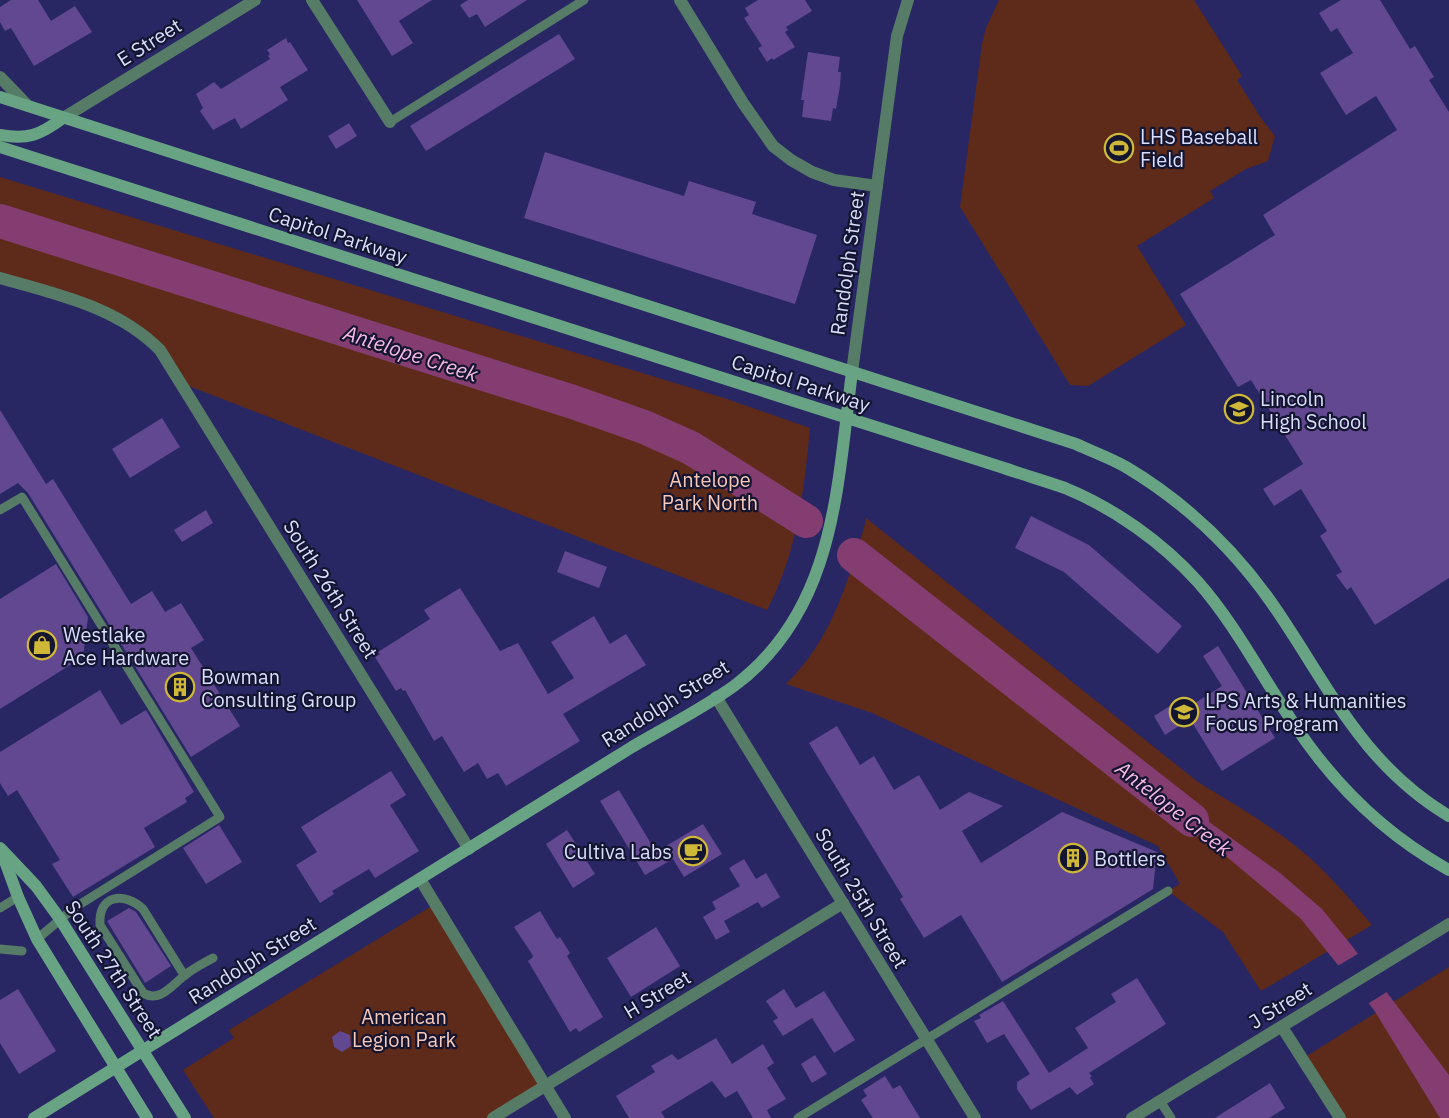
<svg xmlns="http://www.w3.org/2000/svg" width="1449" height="1118" viewBox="0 0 1449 1118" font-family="'IBM Plex Sans',sans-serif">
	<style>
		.green { fill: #5e2a19 }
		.water { fill: #843d71 }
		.pier { fill: #282764 }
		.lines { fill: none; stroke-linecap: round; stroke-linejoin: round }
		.river { stroke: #843d71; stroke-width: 34 }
		.building { fill: #624791 }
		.service { stroke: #567b66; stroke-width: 9 }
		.minor { stroke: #567b66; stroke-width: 12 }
		.tertiary { stroke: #567b66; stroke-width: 12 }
		.secondary { stroke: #68a483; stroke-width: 12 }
		.labels { text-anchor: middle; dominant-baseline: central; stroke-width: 4.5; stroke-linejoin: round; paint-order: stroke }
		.street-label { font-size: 20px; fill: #dadefd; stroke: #141530 }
		.poi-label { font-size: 20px; fill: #dadefd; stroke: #141530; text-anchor: start }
		.park-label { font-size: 20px; fill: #f8c8b8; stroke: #141530 }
		.water-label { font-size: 21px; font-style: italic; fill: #f7b9e2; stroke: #141530 }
	</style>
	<rect width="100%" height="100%" fill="#282764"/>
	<g class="green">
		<polygon points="999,0 1194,0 1242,76 1237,80 1261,118 1275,136 1268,161 1246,169 1210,191 1214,198 1137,246 1186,325 1088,386 1070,385 960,207 982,44 986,28"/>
		<path d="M0,177L724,398L810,428C804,492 797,553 767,610L181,383L130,324L0,278Z"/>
		<path d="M866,518L1198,782C1232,803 1267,823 1298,848C1326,870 1349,898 1372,925L1261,991L1223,932L1168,891L1180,884L1158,846L872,713L786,684C823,648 841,603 856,554C859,542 864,531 866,518Z"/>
		<polygon points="435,904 545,1086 493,1118 214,1118 183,1070 234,1038 229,1030"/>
		<polygon points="1449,967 1449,1118 1340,1118 1302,1059"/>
	</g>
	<polygon class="water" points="1156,792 1205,819 1280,873 1322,909 1352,946 1449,1075 1449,1118 1440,1118 1374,1010 1301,919 1221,852"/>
	<polygon class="pier" points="1361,952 1390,990 1366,1005 1336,967"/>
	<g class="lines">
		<g class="river">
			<polyline points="0,221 573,402 644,427 691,448 806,521"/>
			<polyline points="854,555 1192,820"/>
		</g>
	</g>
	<g class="building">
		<polygon points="11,0 38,0 51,21 75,6 92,32 34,66 11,28 5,31 0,22 0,7"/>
		<polygon points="357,0 432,0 399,21 413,43 392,56"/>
		<polygon points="468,0 527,0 485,27 477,14 469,18 460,5"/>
		<polygon points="758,0 805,0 812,11 786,27 788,30 785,32 795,47 773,60 772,58 767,62 758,48 762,46 744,18 749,15 745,8"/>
		<polygon points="1341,0 1380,0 1410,49 1415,46 1434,77 1429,80 1449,112 1449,578 1375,625 1351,587 1347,590 1336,575 1342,572 1320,536 1327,531 1301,489 1274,506 1263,489 1303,464 1251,380 1238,387 1180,294 1275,235 1263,215 1397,130 1376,96 1346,115 1320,73 1353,53 1337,28 1331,32 1319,13"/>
		<polygon points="559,34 575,59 426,151 410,126"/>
		<polygon points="286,38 288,43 290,42 308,70 280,87 288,100 241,129 235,118 213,130 200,111 203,108 196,94 214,82 221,89 270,59 268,56 270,54 267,50"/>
		<polygon points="808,52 840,57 838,72 841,72 840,86 836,109 833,108 831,121 802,117 804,100 801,100"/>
		<polygon points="349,123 357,136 336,149 328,136"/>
		<polygon points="545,152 684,196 689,181 756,202 752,214 817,235 795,304 524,218"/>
		<polygon points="0,410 46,484 53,479 131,604 152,591 165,612 181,603 204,640 191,648 240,726 191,757 28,493 18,483 0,494"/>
		<polygon points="162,418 180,447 130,478 112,449"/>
		<polygon points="206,510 213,523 182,542 174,530"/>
		<polygon points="1031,516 1089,545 1182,626 1158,654 1064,572 1015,548"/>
		<polygon points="565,551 607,567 599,588 557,572"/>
		<polygon points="56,564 88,617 83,657 0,709 0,599"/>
		<polygon points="460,588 500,651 518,643 548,694 574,678 551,642 594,616 610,644 626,634 646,665 563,714 580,741 506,786 498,773 487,779 478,763 464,772 442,736 434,741 405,690 403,691 401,688 396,691 375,657 380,654 378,652 430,619 424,610"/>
		<polygon points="1218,646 1275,738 1222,771 1190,719 1165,735 1154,716 1181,699 1187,708 1222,686 1203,656"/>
		<polygon points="100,690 121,725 146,710 194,792 185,798 187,802 144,828 155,847 73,897 52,864 60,860 17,790 8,796 0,783 0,752"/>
		<polygon points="837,726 860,765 874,756 894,790 919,775 940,810 969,792 1003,806 962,831 981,863 1062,812 1157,852 1153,889 1002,982 961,915 924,938 900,899 903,897 809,743"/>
		<polygon points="391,771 406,795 390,805 419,851 375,878 369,869 332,891 334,894 320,903 296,865 317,852 301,827"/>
		<polygon points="619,790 656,852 703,824 722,854 684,877 673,859 645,875 600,801"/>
		<polygon points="219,825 242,862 206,884 183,848"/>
		<polygon points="567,830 595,874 573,888 546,844"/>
		<polygon points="744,859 756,879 766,873 780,897 762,908 758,902 724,921 730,932 716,940 703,917 716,909 712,902 740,886 729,868"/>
		<polygon points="129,908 136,912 171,966 145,983 107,921"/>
		<polygon points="540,911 557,939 560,937 570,953 567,956 603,1017 579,1032 576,1028 570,1032 528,961 533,957 532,954 514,927"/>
		<polygon points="656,927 680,966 631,997 607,958"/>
		<polygon points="1137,978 1166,1024 1089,1073 1092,1076 1090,1078 1094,1084 1077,1095 1070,1087 1031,1110 1017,1089 1017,1082 1030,1074 1004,1034 987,1043 974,1021 981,1018 979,1015 1003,1001 1049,1073 1088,1048 1075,1028 1116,1002 1111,994"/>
		<polygon points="18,989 56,1051 19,1074 0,1043 0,1000"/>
		<polygon points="784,989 796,1008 824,991 855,1040 834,1053 812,1018 783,1036 773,1021 778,1018 766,1001"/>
		<polygon points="340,1031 350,1035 351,1046 342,1052 334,1047 332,1037"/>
		<polygon points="716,1038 732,1064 763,1044 774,1063 767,1068 786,1099 767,1110 771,1118 753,1118 737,1091 725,1098 712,1081 661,1112 665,1118 629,1118 616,1096 655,1072 651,1066 672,1054 678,1060"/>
		<polygon points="815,1055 827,1074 812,1083 801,1064"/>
		<polygon points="885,1076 893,1089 900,1085 920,1118 873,1118 861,1100 867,1096 863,1090"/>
		<polygon points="1270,1083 1285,1108 1269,1118 1215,1118"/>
	</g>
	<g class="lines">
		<g class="service">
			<polyline points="390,122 584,0"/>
			<polyline points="0,510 22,497 220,817 74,908 37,939"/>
			<polyline points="0,908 18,897"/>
			<polyline points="0,949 22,951"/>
			<path d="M184,975L143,909C124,891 98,895 100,925L143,993C160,1003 172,985 184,976C192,969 204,963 213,958"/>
			<polyline points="1160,1101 1171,1118"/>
			<polyline points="798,1118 1168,891"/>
		</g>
		<g class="minor">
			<polyline points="312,0 390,122"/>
			<polyline points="680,0 743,103 773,146 791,160 812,172 834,180 877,186"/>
			<polyline points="63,118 255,0"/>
			<path d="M0,278C56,294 118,307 160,350L469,849"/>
			<polyline points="716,697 975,1118"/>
			<polyline points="420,879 565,1118"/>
			<polyline points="1282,1027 1340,1118"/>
			<polyline points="493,1118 843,903"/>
		</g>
		<g class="tertiary">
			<polyline points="0,77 28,106"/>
			<polyline points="852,372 897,36 908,0"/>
			<polyline points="1132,1118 1449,924"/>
		</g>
		<g class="secondary">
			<path d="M0,97L1076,444C1093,452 1110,458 1126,467C1183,501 1233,548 1271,602C1327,682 1360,763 1449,816"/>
			<path d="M0,135C28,140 40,135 63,118"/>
			<path d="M0,147L1004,468C1024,475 1045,481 1065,488C1114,508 1162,542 1198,582C1235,624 1261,675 1292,721C1333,784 1384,834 1449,870"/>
			<polyline points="0,848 36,886 60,919 185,1118"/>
			<polyline points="2,853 18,897 37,939 147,1118"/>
			<path d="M34,1118L632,747C666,727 702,709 734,686C836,610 837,486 852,372"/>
		</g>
	</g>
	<defs>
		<g id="stadium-ring" transform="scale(1.5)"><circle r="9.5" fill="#141530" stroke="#cfb837" stroke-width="1.5"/><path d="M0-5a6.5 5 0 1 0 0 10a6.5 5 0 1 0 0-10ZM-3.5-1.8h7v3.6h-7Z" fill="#cfb837"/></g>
		<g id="school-ring" transform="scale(1.5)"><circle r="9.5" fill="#141530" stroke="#cfb837" stroke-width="1.5"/><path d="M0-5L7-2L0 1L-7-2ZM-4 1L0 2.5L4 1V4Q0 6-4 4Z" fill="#cfb837"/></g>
		<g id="shop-ring" transform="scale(1.5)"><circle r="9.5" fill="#141530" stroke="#cfb837" stroke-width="1.5"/><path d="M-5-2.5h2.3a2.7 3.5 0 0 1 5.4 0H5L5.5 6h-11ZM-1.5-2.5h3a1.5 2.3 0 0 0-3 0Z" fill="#cfb837"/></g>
		<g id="building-ring" transform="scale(1.5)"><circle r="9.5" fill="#141530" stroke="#cfb837" stroke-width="1.5"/><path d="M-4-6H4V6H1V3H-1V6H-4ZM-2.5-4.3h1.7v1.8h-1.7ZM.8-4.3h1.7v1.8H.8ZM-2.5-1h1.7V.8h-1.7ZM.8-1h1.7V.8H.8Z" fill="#cfb837"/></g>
		<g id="cafe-ring" transform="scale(1.5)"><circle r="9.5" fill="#141530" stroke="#cfb837" stroke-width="1.5"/><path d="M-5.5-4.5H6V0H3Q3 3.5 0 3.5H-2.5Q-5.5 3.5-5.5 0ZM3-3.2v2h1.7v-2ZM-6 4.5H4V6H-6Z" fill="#cfb837"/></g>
	</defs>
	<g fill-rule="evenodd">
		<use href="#stadium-ring" x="1119" y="148"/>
		<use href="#school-ring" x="1239" y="409"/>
		<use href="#shop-ring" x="42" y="645"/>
		<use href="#building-ring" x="180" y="687"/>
		<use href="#school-ring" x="1184" y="712"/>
		<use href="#cafe-ring" x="693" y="851"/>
		<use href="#building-ring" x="1073" y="858"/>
	</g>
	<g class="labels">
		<g class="street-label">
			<text transform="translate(149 42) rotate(-32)">E Street</text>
			<text transform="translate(338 235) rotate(18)">Capitol Parkway</text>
			<text transform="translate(847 263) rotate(-82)">Randolph Street</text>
			<text transform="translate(801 383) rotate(18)">Capitol Parkway</text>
			<text transform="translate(331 589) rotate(58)">South 26th Street</text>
			<text transform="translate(665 703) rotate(-32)">Randolph Street</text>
			<text transform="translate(862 898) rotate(59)">South 25th Street</text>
			<text transform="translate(252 960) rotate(-32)">Randolph Street</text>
			<text transform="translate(114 969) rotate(57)">South 27th Street</text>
			<text transform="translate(657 994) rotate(-31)">H Street</text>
			<text transform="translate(1280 1005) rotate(-32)">J Street</text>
		</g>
		<g class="poi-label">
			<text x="1140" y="136">LHS Baseball<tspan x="1140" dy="23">Field</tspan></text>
			<text x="1260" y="398">Lincoln<tspan x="1260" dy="23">High School</tspan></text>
			<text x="63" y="634">Westlake<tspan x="63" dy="23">Ace Hardware</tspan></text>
			<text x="201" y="676">Bowman<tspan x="201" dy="23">Consulting Group</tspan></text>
			<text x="1205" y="700">LPS Arts &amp; Humanities<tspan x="1205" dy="23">Focus Program</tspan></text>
			<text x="672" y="851" text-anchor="end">Cultiva Labs</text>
			<text x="1094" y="858">Bottlers</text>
		</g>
		<g class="park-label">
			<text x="710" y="479">Antelope<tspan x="710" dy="23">Park North</tspan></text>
			<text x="404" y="1016">American<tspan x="404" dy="23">Legion Park</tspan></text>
		</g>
		<g class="water-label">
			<text transform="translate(411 353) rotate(18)">Antelope Creek</text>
			<text transform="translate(1174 808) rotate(38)">Antelope Creek</text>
		</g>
	</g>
</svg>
